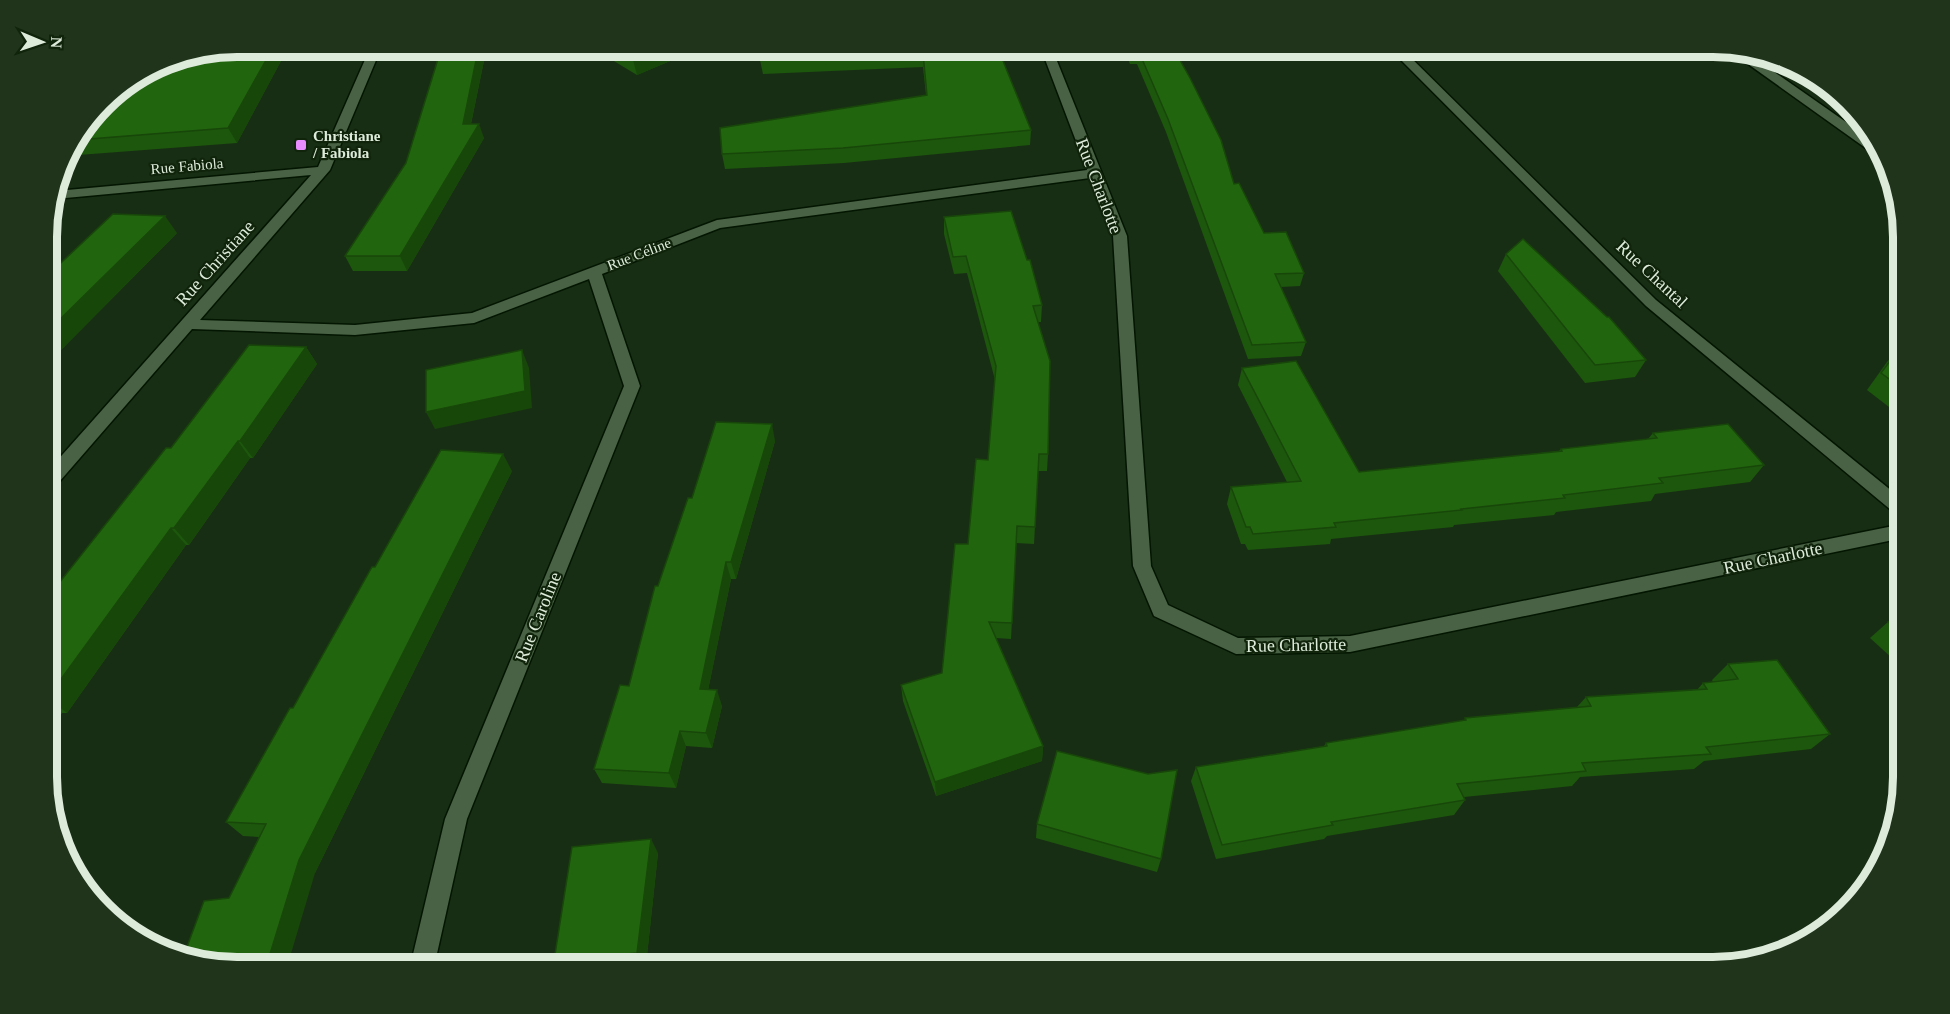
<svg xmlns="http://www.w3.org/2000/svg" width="1950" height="1014" viewBox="0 0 1950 1014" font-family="Georgia,serif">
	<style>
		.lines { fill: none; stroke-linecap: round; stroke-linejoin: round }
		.minor-casing { stroke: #031601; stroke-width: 3 }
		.minor { fill: #496144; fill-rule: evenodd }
		.wall { fill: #1d570d }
		.shaded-wall { fill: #18470a }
		.building { fill: #22650f; stroke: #18470a; stroke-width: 1.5 }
		.poi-dot { fill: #e98dfe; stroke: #0f240a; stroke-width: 2 }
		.labels { text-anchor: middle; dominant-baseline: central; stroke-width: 4.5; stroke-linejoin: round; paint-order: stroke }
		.far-poi-label { font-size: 15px; font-weight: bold; fill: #ddebda; stroke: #0f240a; text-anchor: start }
		.far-street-label { font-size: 15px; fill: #ddebda; stroke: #0f240a }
		.street-label { font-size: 18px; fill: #ddebda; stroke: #0f240a }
		.rim { fill: none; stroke: #ddebda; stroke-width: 8 }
	</style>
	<rect width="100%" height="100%" fill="#182e14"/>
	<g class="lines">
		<g class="minor-casing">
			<g id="minor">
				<polygon points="371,46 382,46 330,170 200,320 355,325 472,313 717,220 1087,170 1040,46 1051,46 1127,236 1151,566 1168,605 1238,638 1350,636 1903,524 1903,538 1350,652 1236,654 1154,616 1133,566 1113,236 1090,178 720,228 602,274 640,386 467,819 434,967 410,967 445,819 624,386 589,279 474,323 355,335 192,329 53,489 48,490 47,472 311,175 55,199 56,191 318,167"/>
				<polygon points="1387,46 1399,46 1656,300 1903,500 1903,517 1897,515 1646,306"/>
				<polygon points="1733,51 1750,55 1876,143 1880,155 1874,154 1734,54"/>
			</g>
		</g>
		<use href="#minor" class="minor"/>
	</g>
	<g class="wall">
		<polygon points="237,46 289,46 237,143 65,156 66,152 111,94"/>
		<polygon points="438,46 487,46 471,124 484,138 407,271 353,271 345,256 406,163 440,51"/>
		<polygon points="598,46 680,46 682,56 637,75 599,52"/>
		<polygon points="997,46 1031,130 1030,145 844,163 725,169 722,154 926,95 923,67 763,74 760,60"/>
		<polygon points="1122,46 1172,46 1234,184 1264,233 1304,273 1300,286 1281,287 1306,342 1301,356 1248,359 1166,132 1137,64 1130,64"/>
		<polygon points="944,217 1042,305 1041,322 1038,322 1048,454 1047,471 1038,471 1034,544 1016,543 1011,639 996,638 1043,746 1042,761 936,796 903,701 901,685 942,673 968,544 988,460 995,380 967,273 954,274 944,234"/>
		<polygon points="177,233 58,353 50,353 47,356 47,276"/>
		<polygon points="1506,254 1607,317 1646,360 1635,377 1585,383 1498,271"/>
		<polygon points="1902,345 1902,417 1867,390 1887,362"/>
		<polygon points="306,347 317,364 253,458 250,458 189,545 186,545 67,713 62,713 48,731 48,597 171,448"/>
		<polygon points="1242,368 1359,472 1559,451 1561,449 1648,439 1653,433 1764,465 1750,482 1655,494 1651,501 1556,512 1554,515 1454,525 1453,527 1331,539 1330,544 1248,550 1245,544 1241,544 1227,504 1231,487 1287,482 1238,385"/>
		<polygon points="775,441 736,579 731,579 708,690 722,706 712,748 686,746 676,788 602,783 594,769 629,686 658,586 692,498"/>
		<polygon points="512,471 315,873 229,898 259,837 243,836 226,822 375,567"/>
		<polygon points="1903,616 1903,668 1870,638 1888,622"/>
		<polygon points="1728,664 1830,734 1811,749 1704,761 1694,769 1580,777 1572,786 1464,797 1465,800 1454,815 1327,836 1324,839 1216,859 1191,781 1196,767 1324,746 1326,743 1464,721 1465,718 1577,707 1586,697 1697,690 1703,683 1713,682 1712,680"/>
		<polygon points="1037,824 1161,859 1157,872 1036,838"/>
		<polygon points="658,853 646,965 622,967 560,967 554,961"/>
	</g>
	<g class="shaded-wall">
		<polygon points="274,46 289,46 237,143 228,128"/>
		<polygon points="479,46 487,46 468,138 463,124"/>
		<polygon points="666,46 680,46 682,56 637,75 633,60"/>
		<polygon points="479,124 484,138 407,271 400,256"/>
		<polygon points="165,216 177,233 58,353 47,340 47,332"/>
		<polygon points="306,347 317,364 253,458 240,441"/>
		<polygon points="47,349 50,353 47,356"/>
		<polygon points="522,350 529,368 532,408 435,429 426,412"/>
		<polygon points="772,424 775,441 736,579 731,562"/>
		<polygon points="238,441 250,458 189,545 174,528"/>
		<polygon points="503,454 512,471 315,873 287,967 266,967 299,860"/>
		<polygon points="171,528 186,545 67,713 48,698 48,697"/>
		<polygon points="726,562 731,579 705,705 700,689"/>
		<polygon points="717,690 722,706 712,748 706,733"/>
		<polygon points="48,702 62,713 48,731"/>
		<polygon points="680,731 686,746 676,788 669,773"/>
		<polygon points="1043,746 1042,761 936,796 935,782"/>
		<polygon points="651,839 658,853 646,965 637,953"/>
	</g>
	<g class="building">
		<polygon points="237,46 274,46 228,128 76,140 111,94 164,61"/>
		<polygon points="442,46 479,46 463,124 479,124 400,256 345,256 406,163"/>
		<polygon points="611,46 666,46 633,60"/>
		<polygon points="760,46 997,46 1031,130 843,148 722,154 720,128 927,95 923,53 760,60"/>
		<polygon points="1129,46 1172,46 1190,78 1221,140 1234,184 1239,183 1264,233 1286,232 1304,273 1275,274 1306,342 1252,345 1168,119 1139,52 1132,52"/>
		<polygon points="1011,211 1027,260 1030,260 1042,305 1033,306 1050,361 1048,454 1039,454 1035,527 1017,526 1012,623 989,622 1043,746 935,782 901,685 942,673 955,544 968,544 976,459 988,460 996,366 966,256 953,257 944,217"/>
		<polygon points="113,214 165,216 47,332 47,276"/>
		<polygon points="1523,239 1607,317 1609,317 1646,360 1595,365 1506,254"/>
		<polygon points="249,345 306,347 240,441 238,441 174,528 171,528 48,697 48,597 166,448 171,448"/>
		<polygon points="1902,345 1902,388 1881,373"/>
		<polygon points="522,350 525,391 426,412 426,370"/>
		<polygon points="1296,361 1359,472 1562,451 1561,449 1657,438 1653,433 1728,424 1764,465 1659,478 1663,483 1563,495 1565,498 1461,509 1462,510 1334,523 1336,527 1253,534 1250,527 1246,527 1231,487 1301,481 1242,368"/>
		<polygon points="716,422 772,424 731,562 726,562 700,689 717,690 706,733 680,731 669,773 594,769 620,685 629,686 655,586 658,586 688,498 692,498"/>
		<polygon points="441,450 503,454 299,860 266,967 237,968 184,955 204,901 229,898 266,824 226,822 290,708 293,708 372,567 375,567"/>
		<polygon points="1903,616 1903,635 1888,622"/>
		<polygon points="1777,660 1830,734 1706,747 1711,754 1582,763 1586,771 1457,784 1465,800 1331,822 1333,825 1222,845 1196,767 1327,746 1326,743 1466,720 1465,718 1591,706 1586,697 1707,689 1703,683 1738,679 1728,664"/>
		<polygon points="1057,751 1148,774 1177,770 1161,859 1037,824"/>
		<polygon points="651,839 637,953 554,961 572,847"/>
		<polygon points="767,962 767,967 699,967"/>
	</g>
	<rect class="poi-dot" x="295" y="139" width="12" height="12" rx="3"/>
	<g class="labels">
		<g class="far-poi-label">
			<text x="313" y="136">Christiane<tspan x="313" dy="17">/ Fabiola</tspan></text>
		</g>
		<g class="far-street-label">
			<text transform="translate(187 166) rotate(-5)">Rue Fabiola</text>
			<text transform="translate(639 254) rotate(-21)">Rue Céline</text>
		</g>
		<g class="street-label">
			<text transform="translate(1099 186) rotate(69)">Rue Charlotte</text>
			<text transform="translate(215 263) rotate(-48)">Rue Christiane</text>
			<text transform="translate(1652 274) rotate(43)">Rue Chantal</text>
			<text transform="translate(1773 558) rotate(-12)">Rue Charlotte</text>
			<text transform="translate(538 617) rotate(-68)">Rue Caroline</text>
			<text transform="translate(1296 645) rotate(-1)">Rue Charlotte</text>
		</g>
	</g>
	<path d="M0 0H1950V1014H0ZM237 57H1713A180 180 0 0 1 1893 237V777A180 180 0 0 1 1713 957H237A180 180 0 0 1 57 777V237A180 180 0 0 1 237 57Z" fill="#1f341b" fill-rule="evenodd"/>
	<path class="rim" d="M237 57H1713A180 180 0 0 1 1893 237V777A180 180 0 0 1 1713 957H237A180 180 0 0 1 57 777V237A180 180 0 0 1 237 57Z"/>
	<g transform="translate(42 42) rotate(92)" stroke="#0f240a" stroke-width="4.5" paint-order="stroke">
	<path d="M0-4.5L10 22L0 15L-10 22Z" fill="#ddebda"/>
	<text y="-9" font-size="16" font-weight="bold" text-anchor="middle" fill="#ddebda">N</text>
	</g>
</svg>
